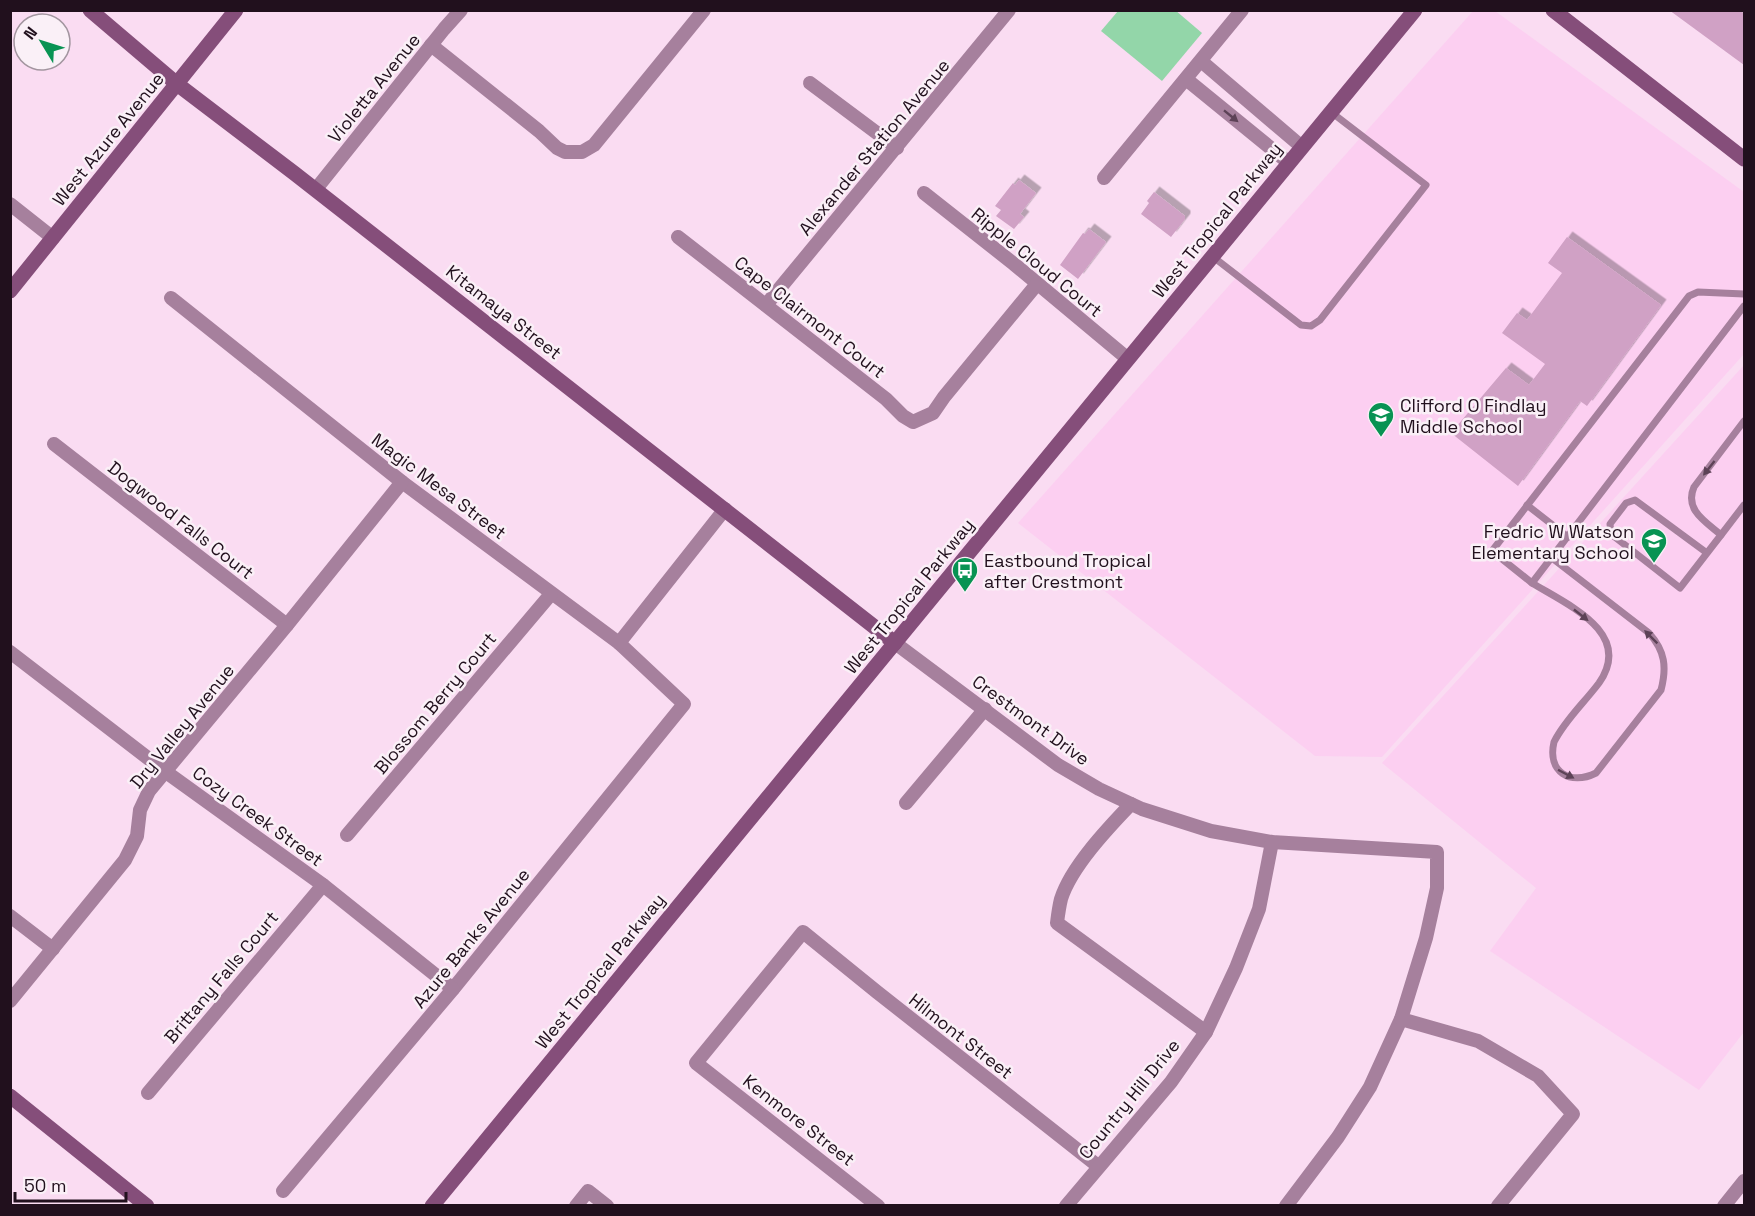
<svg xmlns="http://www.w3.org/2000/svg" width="1755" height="1216" viewBox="0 0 1755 1216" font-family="'Space Grotesk',sans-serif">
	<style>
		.built { fill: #fccff1 }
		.green { fill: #93d6a9 }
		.building { fill: #d0a1c5; filter: url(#shadow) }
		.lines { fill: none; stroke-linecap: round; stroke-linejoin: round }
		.lane { stroke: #a6809d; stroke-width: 7 }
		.street { stroke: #a6809d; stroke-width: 14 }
		.secondary { stroke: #854e7a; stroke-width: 15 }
		.oneway { fill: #5d4257 }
		.labels { text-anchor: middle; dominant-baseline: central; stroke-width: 5; stroke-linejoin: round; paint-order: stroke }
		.street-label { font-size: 18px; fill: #21101d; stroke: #faf0f7 }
		.poi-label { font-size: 18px; fill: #21101d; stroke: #faf0f7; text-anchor: start }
	</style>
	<defs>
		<filter id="shadow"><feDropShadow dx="5.5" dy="-5.5" stdDeviation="0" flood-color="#0004"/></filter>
	</defs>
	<rect width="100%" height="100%" fill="#fadcf2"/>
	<g class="built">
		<polygon points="1473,11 1495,11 1744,192 1744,354 1382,757 1315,756 1018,523"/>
		<polygon points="1744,365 1744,1032 1699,1090 1490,951 1536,888 1382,763"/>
	</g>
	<polygon class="green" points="1175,10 1202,33 1162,81 1101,31 1118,11"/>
	<g class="building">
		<polygon points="1669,10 1739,10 1744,14 1744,65"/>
		<polygon points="1019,180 1036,193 1020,214 1024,217 1014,229 996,216 1001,210 995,206 1013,183 1015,185"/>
		<polygon points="1154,192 1185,216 1185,219 1171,237 1141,214 1149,203 1147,201"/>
		<polygon points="1089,229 1106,242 1078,279 1060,265 1083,233 1085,234"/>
		<polygon points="1567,237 1661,305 1587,406 1580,401 1518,486 1451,433 1506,368 1529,385 1545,364 1502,333 1517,313 1527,320 1562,273 1548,263"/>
	</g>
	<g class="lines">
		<g class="lane">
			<polyline points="1212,256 1301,325 1311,326 1320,320 1426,185 1331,112"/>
			<polyline points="1744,294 1698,292 1689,296 1492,551 1532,583 1744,306"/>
			<path d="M1744,421L1694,487C1684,510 1706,522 1721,535L1744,505"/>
			<polyline points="1527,505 1568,537"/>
			<polyline points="1707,553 1635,500 1626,503 1610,524 1611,534 1680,588 1721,535"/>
			<path d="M1532,583C1568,605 1634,633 1599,683C1584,703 1565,720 1554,742C1547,772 1570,786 1596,773L1661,690C1667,667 1665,651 1649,633L1552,558"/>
		</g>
		<g class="street">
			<polyline points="431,45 539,131 557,148 565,152 582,152 594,145 704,10"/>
			<polyline points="1201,61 1302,147"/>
			<polyline points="1186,79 1289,163"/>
			<polyline points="810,83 897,148"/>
			<polyline points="1104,178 1242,10"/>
			<polyline points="316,189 444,29 461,10"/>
			<polyline points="924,193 1014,264 1128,359"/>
			<polyline points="10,204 53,238"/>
			<polyline points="678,237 886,399 903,416 913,422 933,413 944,397 1037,284"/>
			<polyline points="171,298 402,482 619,643 684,704 453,989 283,1191"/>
			<polyline points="766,305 1009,10"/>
			<polyline points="54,444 287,625"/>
			<polyline points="619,643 725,509"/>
			<polyline points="895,643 1058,765 1099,789 1142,809 1211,831 1272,842 1437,852 1437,888 1426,938 1401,1019 1370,1087 1338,1137 1286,1206"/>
			<polyline points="10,652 166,772 323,885 453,989"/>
			<polyline points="906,803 985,709"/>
			<path d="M1131,804C1108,828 1071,867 1061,899C1059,907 1058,915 1057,923L1206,1032"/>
			<polyline points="347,835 551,594"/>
			<polyline points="10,916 53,949"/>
			<polyline points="10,1001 125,860 137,836 140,810 149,791 287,625 402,482"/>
			<polyline points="1401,1019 1478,1041 1538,1076 1573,1114 1498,1206"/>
			<polyline points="148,1093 323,885"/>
			<polyline points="576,1206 588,1191 607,1206"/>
			<polyline points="878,1206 696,1063 803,932 877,992 1098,1166"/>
			<polyline points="1066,1206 1171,1082 1206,1032 1236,968 1259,909 1272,842"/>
			<polyline points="1724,1206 1744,1181"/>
		</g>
		<g class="secondary">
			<polyline points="90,10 177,84 294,173 895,643"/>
			<polyline points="1553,10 1744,159"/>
			<polyline points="10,291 236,10"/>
			<polyline points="10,1096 147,1206"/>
			<polyline points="432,1206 1415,10"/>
		</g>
	</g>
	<defs><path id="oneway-solid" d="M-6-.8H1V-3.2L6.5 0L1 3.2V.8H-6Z" transform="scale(1.5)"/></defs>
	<g class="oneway">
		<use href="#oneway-solid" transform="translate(1231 116) rotate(39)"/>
		<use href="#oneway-solid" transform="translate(1709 468) rotate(128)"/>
		<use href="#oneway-solid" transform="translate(1581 615) rotate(38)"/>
		<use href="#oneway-solid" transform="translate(1651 637) rotate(-135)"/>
		<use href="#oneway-solid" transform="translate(1566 774) rotate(28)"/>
	</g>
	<defs>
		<g id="school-pin" transform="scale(1.35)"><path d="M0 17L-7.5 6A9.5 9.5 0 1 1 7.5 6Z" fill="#089353" stroke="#faf0f7"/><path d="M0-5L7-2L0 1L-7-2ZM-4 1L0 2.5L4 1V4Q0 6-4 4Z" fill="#fff"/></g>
		<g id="bus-pin" transform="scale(1.35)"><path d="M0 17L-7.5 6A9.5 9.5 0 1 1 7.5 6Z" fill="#089353" stroke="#faf0f7"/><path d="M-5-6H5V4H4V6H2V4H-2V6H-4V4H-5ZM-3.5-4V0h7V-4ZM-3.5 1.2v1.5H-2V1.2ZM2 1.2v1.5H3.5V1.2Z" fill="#fff"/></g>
	</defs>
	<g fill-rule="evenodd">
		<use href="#school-pin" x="1381" y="415"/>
		<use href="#school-pin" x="1654" y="541"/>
		<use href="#bus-pin" x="965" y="570"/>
	</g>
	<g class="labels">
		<g class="street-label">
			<text transform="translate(374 88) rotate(-51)">Violetta Avenue</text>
			<text transform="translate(108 139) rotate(-51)">West Azure Avenue</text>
			<text transform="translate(874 147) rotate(-50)">Alexander Station Avenue</text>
			<text transform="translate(1217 220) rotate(-51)">West Tropical Parkway</text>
			<text transform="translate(1037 262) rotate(39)">Ripple Cloud Court</text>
			<text transform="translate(504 312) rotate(38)">Kitamaya Street</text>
			<text transform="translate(810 317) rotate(38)">Cape Clairmont Court</text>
			<text transform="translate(439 486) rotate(37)">Magic Mesa Street</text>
			<text transform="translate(181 520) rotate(38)">Dogwood Falls Court</text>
			<text transform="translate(909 596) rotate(-51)">West Tropical Parkway</text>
			<text transform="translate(435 703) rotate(-50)">Blossom Berry Court</text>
			<text transform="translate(1031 720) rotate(36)">Crestmont Drive</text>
			<text transform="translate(182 726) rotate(-51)">Dry Valley Avenue</text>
			<text transform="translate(258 816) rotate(36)">Cozy Creek Street</text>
			<text transform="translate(471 938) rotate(-51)">Azure Banks Avenue</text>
			<text transform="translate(600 971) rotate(-51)">West Tropical Parkway</text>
			<text transform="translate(221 977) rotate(-50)">Brittany Falls Court</text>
			<text transform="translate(961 1036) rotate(38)">Hilmont Street</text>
			<text transform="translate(1129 1099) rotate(-51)">Country Hill Drive</text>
			<text transform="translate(799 1120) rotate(38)">Kenmore Street</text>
		</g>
		<g class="poi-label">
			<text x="1400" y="405">Clifford O Findlay<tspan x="1400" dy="21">Middle School</tspan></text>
			<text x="1634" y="531" text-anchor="end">Fredric W Watson<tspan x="1634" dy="21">Elementary School</tspan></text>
			<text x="984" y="560">Eastbound Tropical<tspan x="984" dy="21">after Crestmont</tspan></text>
		</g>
	</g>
	<rect width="1755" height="1216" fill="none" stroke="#21101d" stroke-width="24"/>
	<g transform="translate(42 42) rotate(308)"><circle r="28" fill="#faf0f7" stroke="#a396a0" stroke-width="1.5"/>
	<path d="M0-4.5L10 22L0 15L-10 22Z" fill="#089353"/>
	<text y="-9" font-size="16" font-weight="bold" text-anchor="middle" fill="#21101d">N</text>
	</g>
	<path d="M15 1192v9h111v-9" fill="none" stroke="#21101d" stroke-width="3"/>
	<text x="24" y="1192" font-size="18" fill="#21101d" stroke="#faf0f7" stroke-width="4.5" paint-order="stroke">50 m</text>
</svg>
